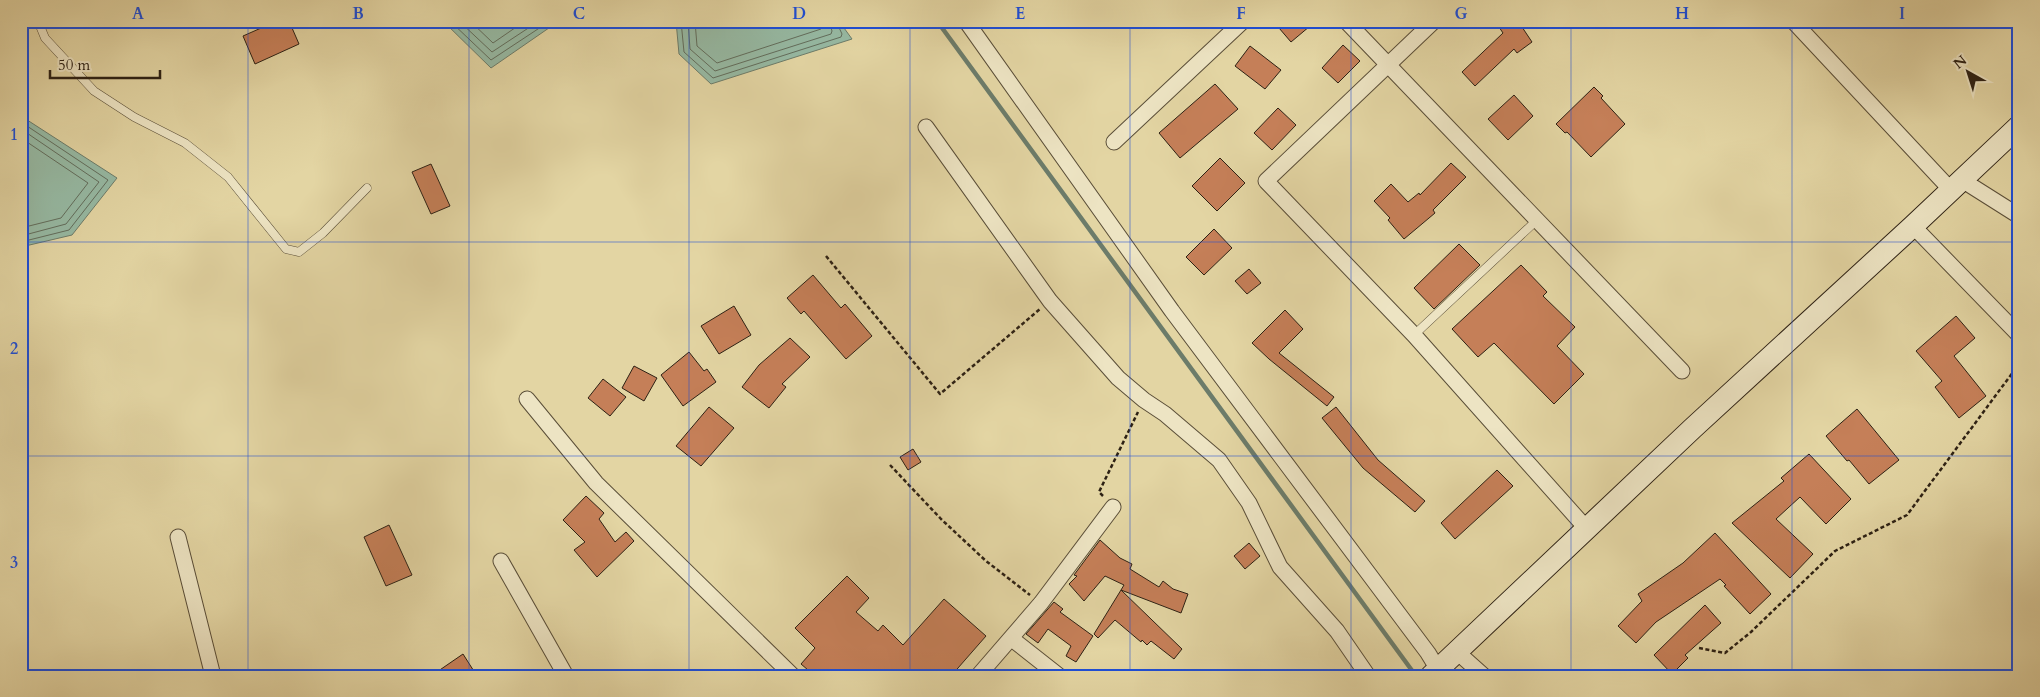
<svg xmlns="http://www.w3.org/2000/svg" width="2040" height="697" viewBox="0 0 2040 697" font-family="Cardo,serif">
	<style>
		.water { fill: #96b9a3; stroke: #6c7c6a }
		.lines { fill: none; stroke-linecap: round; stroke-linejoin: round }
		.shore { stroke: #626d5c; stroke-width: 1 }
		.stream { stroke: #6c7c6a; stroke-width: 4.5 }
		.building { fill: #c57f58; stroke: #2d2114 }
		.lane-casing { stroke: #5a4e38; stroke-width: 9 }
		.street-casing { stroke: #5a4e38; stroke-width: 17 }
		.secondary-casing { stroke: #2d2114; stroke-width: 23 }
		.path { stroke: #2d2114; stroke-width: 2.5; stroke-dasharray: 4 2.5; stroke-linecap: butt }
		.lane { stroke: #ede4c3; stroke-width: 8 }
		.street { stroke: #ede4c3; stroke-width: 15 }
		.secondary { stroke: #ede4c3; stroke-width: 21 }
		.grid { fill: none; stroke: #1d4ed8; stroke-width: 1; stroke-opacity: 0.55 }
		.neatline { fill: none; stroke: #1d4ed8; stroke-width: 2 }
		.grid-label { font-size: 16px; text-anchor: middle; font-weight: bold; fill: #1d4ed8 }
	</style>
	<rect width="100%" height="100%" fill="#e3d5a3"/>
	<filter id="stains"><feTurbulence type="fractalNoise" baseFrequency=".004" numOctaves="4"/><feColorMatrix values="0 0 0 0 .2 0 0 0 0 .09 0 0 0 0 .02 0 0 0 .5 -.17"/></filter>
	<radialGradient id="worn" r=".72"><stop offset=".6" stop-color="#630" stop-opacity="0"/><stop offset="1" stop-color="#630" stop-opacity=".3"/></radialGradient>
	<g class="water">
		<polygon points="443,21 559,21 491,68"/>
		<polygon points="676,21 839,21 852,39 711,84 679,54"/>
		<polygon points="21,116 117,178 72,235 21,247"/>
	</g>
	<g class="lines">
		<g class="shore">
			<polyline points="450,21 491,60 550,21"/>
			<polyline points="459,21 492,52 539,21"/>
			<polyline points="470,21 493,43 525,21"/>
			<polyline points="681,21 684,52 713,78 841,37 842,34 836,21"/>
			<polyline points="688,21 690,49 715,71 831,34 832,31 829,21"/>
			<polyline points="695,21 697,46 717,63 821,29 822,21"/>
			<polyline points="21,122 108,180 69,230 21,242"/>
			<polyline points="21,129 99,182 66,224 21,236"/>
			<polyline points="21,138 88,183 61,218 21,228"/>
		</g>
		<polyline class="stream" points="937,21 1416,676"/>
	</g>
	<g class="building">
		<polygon points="277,21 289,21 299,44 255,64 243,36"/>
		<polygon points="1273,21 1316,21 1291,42"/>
		<polygon points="1495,21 1518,21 1532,42 1517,53 1514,49 1475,86 1462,72 1503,33"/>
		<polygon points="1343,45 1360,61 1338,83 1322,68"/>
		<polygon points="1250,46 1281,70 1265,89 1235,66"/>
		<polygon points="1215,84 1238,109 1180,158 1159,133"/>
		<polygon points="1594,87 1603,96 1601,98 1625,124 1591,157 1567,132 1565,133 1556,124"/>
		<polygon points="1514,95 1533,116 1508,140 1488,119"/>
		<polygon points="1278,108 1296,125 1272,150 1254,133"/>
		<polygon points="1220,158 1245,183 1217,211 1192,186"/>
		<polygon points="1451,163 1466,177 1433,210 1435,213 1404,239 1388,220 1390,218 1374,201 1391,184 1408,202 1419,193 1420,195"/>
		<polygon points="431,164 450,206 431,214 412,172"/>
		<polygon points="1214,229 1232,248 1204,275 1186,257"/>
		<polygon points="1459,244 1480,265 1434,309 1414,288"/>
		<polygon points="1521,265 1547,292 1543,296 1575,327 1557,346 1584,374 1554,404 1494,343 1478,357 1452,329"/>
		<polygon points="1249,269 1261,283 1247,294 1235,281"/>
		<polygon points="813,275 841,308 845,304 872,336 846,359 804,311 801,314 787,298"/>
		<polygon points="734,306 751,335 719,354 701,326"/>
		<polygon points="1285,310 1303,329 1279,353 1334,397 1327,406 1269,359 1252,343"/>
		<polygon points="1956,316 1975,338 1954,356 1986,396 1959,418 1935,387 1942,381 1916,351"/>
		<polygon points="790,338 810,357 782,384 786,387 769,408 742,387 759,365"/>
		<polygon points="689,352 704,371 707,369 716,382 683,406 661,375"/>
		<polygon points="634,366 657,378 644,401 622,388"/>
		<polygon points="603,379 626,397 610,416 588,398"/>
		<polygon points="709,407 734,428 701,466 676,446"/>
		<polygon points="1336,407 1378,460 1425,501 1415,512 1363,468 1322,418"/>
		<polygon points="1857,409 1899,460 1869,484 1849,460 1847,461 1826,436"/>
		<polygon points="913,449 921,462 908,470 900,457"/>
		<polygon points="1809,454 1851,499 1826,524 1800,497 1776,519 1813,554 1790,578 1732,523 1784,481 1781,478"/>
		<polygon points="1497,470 1513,486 1455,539 1441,523"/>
		<polygon points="586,496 604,513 599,519 615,542 626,532 634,541 597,577 574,550 585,542 563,520"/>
		<polygon points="389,525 412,575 386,586 364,537"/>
		<polygon points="1715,533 1771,594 1750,614 1724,586 1726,585 1720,579 1656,622 1636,643 1618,626 1642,601 1638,594 1683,563"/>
		<polygon points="1100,540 1120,558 1132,564 1130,569 1159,587 1163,581 1173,589 1188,594 1181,613 1121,590 1124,585 1105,576 1084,601 1069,584 1077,576 1074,575"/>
		<polygon points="1249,543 1260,556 1245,569 1234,556"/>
		<polygon points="847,576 869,598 856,612 878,631 883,625 903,645 944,599 986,636 951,676 815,676 801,664 815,648 795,628"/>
		<polygon points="1121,590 1182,649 1174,659 1151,641 1147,645 1142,640 1141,642 1115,620 1098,638 1094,634"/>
		<polygon points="1054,602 1063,609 1060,612 1093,636 1076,662 1066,656 1071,646 1048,629 1038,643 1026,634"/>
		<polygon points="1705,605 1721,623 1685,655 1688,658 1672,674 1654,655"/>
		<polygon points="463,654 477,676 431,676"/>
	</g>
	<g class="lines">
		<g class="lane-casing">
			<g id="lane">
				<polyline points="38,21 45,38 94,91 134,117 185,143 228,177 286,249 299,252 323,233 367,188"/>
				<polyline points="1414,335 1537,220"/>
			</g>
		</g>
		<g class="street-casing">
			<g id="street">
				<polyline points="966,21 1172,311 1428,653 1442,676"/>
				<polyline points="1346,21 1682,371"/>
				<polyline points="1434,21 1266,181 1414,335 1586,528"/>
				<polyline points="1793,21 1951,190"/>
				<polyline points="926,127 1050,301 1118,378 1144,400 1165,414 1219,460 1249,503 1280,567 1337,631 1368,676"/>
				<polyline points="1114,142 1243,21"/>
				<polyline points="1962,180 2019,216"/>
				<polyline points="1913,226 2019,335"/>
				<polyline points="527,399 596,483 793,676"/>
				<polyline points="178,537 213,676"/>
				<polyline points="501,561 566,676"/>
				<polyline points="1012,639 1059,676"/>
				<polyline points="1456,651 1484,676"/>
				<polyline points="978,676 1041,603 1113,507"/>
			</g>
		</g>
		<g class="secondary-casing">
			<polyline id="secondary" points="1431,676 1693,428 1913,226 2019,126"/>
		</g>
		<g class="path">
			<polyline points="826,256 940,394 1040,309"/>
			<polyline points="890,465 941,519 986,561 1030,595"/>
			<polyline points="1103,496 1099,492 1138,412"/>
			<polyline points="1699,648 1725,653 1751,632 1835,551 1907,515 2019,364"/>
		</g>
		<use href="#lane" class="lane"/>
		<use href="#street" class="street"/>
		<use href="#secondary" class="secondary"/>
	</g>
	<path class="grid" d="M248,21V676M469,21V676M689,21V676M910,21V676M1130,21V676M1351,21V676M1571,21V676M1792,21V676M21,242H2019M21,456H2019"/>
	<rect width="2040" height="697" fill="none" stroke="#e3d5a3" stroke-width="55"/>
	<g transform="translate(1968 72) rotate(321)" stroke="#ede4c3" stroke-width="4" paint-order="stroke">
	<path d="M0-4L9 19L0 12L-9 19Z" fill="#2d2114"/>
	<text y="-8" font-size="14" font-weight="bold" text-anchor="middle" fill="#2d2114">N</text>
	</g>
	<path d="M50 70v8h110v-8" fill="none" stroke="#2d2114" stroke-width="2.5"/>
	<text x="58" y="70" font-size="15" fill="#2d2114" stroke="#ede4c3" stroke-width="4" paint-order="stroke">50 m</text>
	<rect x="28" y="28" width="1984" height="642" class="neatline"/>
	<g class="grid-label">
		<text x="138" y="19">A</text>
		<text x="358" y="19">B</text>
		<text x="579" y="19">C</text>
		<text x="799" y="19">D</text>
		<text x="1020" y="19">E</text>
		<text x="1241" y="19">F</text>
		<text x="1461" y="19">G</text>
		<text x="1682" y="19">H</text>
		<text x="1902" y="19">I</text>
		<text x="14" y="140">1</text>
		<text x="14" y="354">2</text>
		<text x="14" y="568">3</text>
	</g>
	<rect width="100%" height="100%" filter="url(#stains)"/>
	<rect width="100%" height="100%" fill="url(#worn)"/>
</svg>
